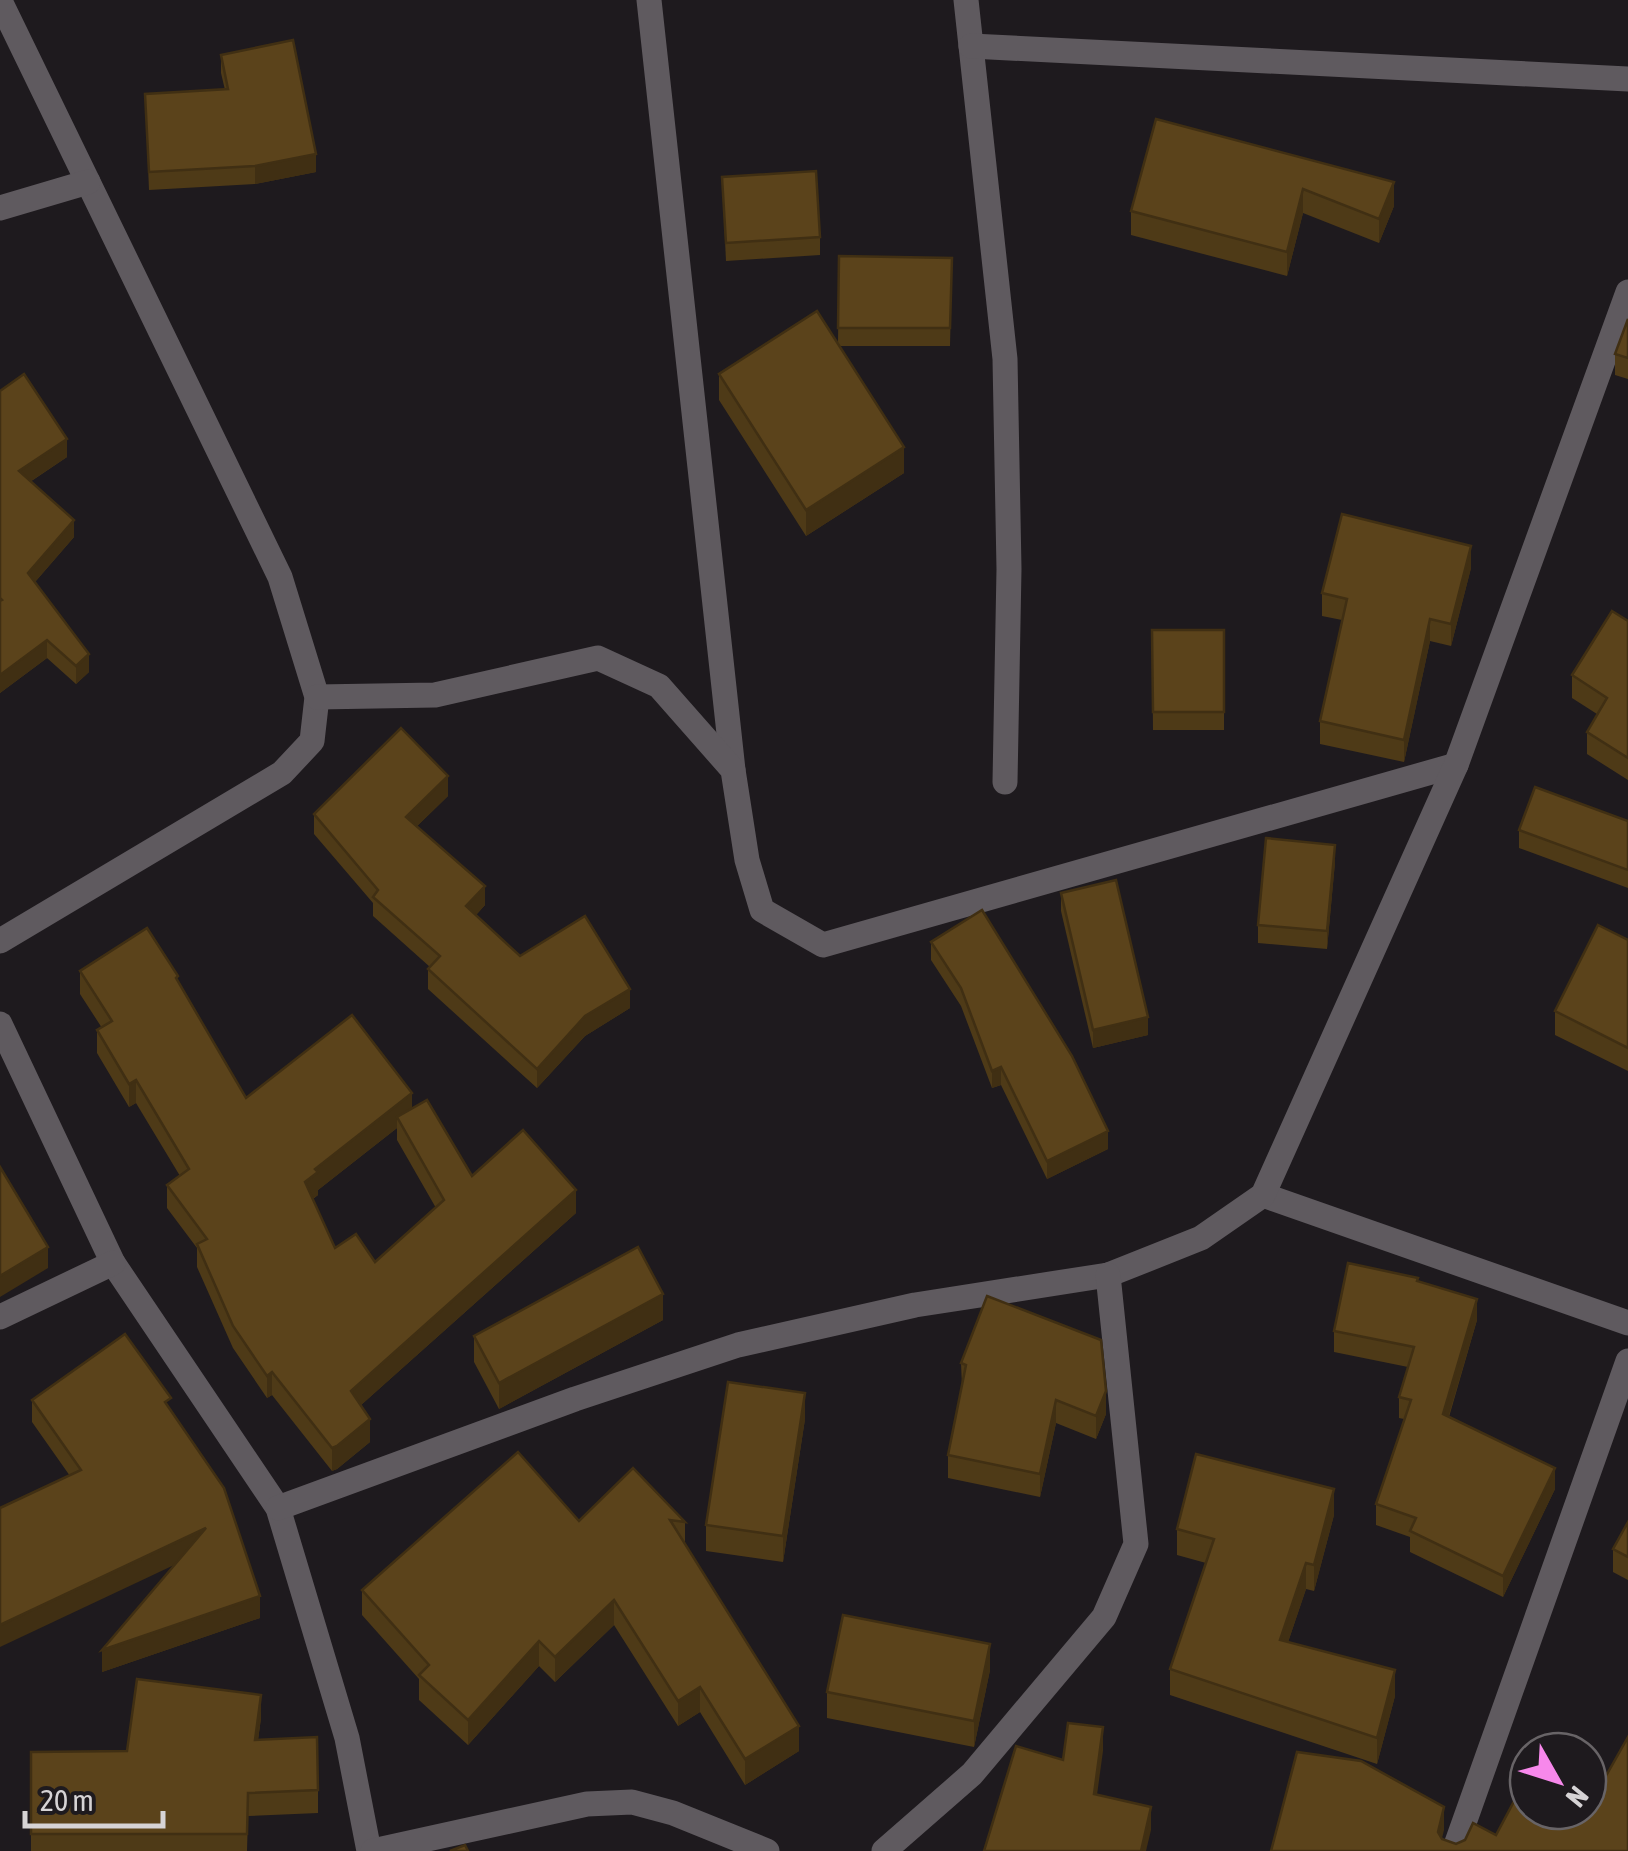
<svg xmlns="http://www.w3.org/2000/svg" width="1628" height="1851" viewBox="0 0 1628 1851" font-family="'Asap Condensed',sans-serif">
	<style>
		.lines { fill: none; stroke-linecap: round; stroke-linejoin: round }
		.minor { stroke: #5f5a5f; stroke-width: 25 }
		.wall { fill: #4e3a17; fill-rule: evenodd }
		.shaded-wall { fill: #402f13 }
		.building { fill: #5b431b; stroke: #402f13; stroke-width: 2.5 }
	</style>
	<rect width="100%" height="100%" fill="#1e1a1e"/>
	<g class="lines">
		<g class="minor">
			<polyline points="649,0 733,770"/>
			<polyline points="966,0 1005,359 1009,569 1005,782"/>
			<polyline points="0,1 280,577 317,697 312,741 282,773 0,941"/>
			<polyline points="971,46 1628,79"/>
			<polyline points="0,208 88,182"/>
			<polyline points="317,697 435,695 598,658 659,686 733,770 747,860 762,910 823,945 1456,765"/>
			<polyline points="0,1024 113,1263 278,1508 347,1738 369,1851"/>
			<polyline points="1263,1195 1628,1323"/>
			<polyline points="0,1317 113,1263"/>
			<polyline points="278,1508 575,1399 738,1345 915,1305 1108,1275 1201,1238 1263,1195 1456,765 1628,292"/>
			<polyline points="373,1851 587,1804 632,1802 673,1813 767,1851"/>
			<polyline points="884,1851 972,1774 1104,1617 1136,1544 1108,1275"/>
			<polyline points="1454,1851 1628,1361"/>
		</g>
	</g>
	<g class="wall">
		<polygon points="221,55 316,172 255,184 149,190 145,94 225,90 221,73"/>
		<polygon points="1156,119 1394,206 1379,243 1303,213 1287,276 1131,235 1131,211"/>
		<polygon points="722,177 820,237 820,255 726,261"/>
		<polygon points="839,256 952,258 950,346 839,346 904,473 806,536 719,400 719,374 838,343"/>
		<polygon points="1628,319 1628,379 1615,375 1615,354"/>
		<polygon points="0,391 67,457 30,482 74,537 35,582 89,672 76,684 47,658 0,693"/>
		<polygon points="1471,568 1451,646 1430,641 1404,762 1320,744 1320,721 1342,620 1322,616 1322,593"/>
		<polygon points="1628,621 1628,780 1587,754 1587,732 1597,714 1572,698 1572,675"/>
		<polygon points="1152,630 1224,630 1224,730 1153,730"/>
		<polygon points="448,796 417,826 485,905 476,915 520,956 630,1008 585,1036 537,1088 428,989 428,969 430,967 373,916 373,903 314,834 314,814"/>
		<polygon points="1628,821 1628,888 1519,848 1519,830"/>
		<polygon points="1335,862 1327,949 1258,943 1258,925"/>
		<polygon points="1061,893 1148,1035 1093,1048 1061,911"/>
		<polygon points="1628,940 1628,1071 1555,1035 1555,1011"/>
		<polygon points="931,942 1108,1149 1047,1179 1001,1085 992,1088 961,1006 931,960"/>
		<path d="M80,971L178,982L246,1098L412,1108L472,1176L576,1213L361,1405L370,1442L337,1469L332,1471L272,1395L267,1398L233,1348L197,1267V1248L167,1208V1185L180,1176L136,1103L129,1107L97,1053V1030L102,1028L80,994ZM397,1128V1140L436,1208L375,1262L335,1248L313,1199L318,1195V1190Z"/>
		<polygon points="1418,1282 1477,1320 1449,1417 1555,1489 1503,1597 1410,1552 1410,1537 1376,1525 1376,1504 1404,1419 1399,1418 1399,1397 1408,1367 1334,1352 1334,1331"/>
		<polygon points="663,1320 499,1409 474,1362 474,1336"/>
		<polygon points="961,1363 1106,1414 1096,1439 1056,1423 1040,1497 948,1478 948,1455 962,1386"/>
		<polygon points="32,1400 171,1411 260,1618 102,1672 175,1565 70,1476 32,1422"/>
		<polygon points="805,1419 783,1562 706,1551 706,1525"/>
		<polygon points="633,1468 685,1522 685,1544 799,1751 745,1785 700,1712 678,1726 614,1625 555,1682 539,1666 468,1745 419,1700 419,1679 362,1615 362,1590 579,1521"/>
		<polygon points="1334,1515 1314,1591 1306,1589 1288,1642 1395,1696 1377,1764 1170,1695 1170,1669 1206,1563 1177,1555 1177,1529"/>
		<polygon points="1628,1522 1628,1580 1613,1572 1613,1549"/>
		<polygon points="990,1670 974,1747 827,1718 827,1692"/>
		<polygon points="261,1718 258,1740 318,1790 318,1813 248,1816 247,1851 31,1851 31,1752 127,1751"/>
	</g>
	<g class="shaded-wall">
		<polygon points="316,154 316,172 255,184 255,166"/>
		<polygon points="1394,182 1394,206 1379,243 1379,219"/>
		<polygon points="1303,189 1303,213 1287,276 1287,252"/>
		<polygon points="67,439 67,457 19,489 19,471"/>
		<polygon points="904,447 904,473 806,536 806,510"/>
		<polygon points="74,520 74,537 28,590 28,573"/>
		<polygon points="1471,546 1471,568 1451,646 1451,624"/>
		<polygon points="1430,619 1430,641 1404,762 1404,740"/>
		<polygon points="47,640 47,658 0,693 0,675"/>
		<polygon points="89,654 89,672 76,684 76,666"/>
		<polygon points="448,776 448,796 406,837 406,817"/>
		<polygon points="1335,845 1335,862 1327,949 1327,931"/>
		<polygon points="485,886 485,905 466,926 466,906"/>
		<polygon points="630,989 630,1008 585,1036 537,1088 537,1069 585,1016"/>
		<polygon points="1148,1017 1148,1035 1093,1048 1093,1030"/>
		<polygon points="1001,1067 1001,1085 992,1088 992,1071"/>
		<polygon points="136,1080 136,1103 129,1107 129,1084"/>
		<polygon points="412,1093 412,1116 397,1117 397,1128 318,1190 318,1195 305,1204 305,1182 315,1169"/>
		<polygon points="1108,1131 1108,1149 1047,1179 1047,1161"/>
		<polygon points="576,1190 576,1213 351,1414 351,1391"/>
		<polygon points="48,1247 48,1268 0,1297 0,1276"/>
		<polygon points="663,1294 663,1320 499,1409 499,1383"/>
		<polygon points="1477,1299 1477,1320 1443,1435 1443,1414"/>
		<polygon points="272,1372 272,1395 267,1398 267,1376"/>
		<polygon points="1106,1391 1106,1414 1096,1439 1096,1416"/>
		<polygon points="805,1393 805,1419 783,1562 783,1536"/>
		<polygon points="1056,1400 1056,1423 1040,1497 1040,1474"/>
		<polygon points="370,1419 370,1442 337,1469 332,1471 332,1448"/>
		<polygon points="1555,1468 1555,1489 1503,1597 1503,1576"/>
		<polygon points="1334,1489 1334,1515 1314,1591 1314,1565"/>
		<polygon points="206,1528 206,1550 0,1647 0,1625"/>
		<polygon points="1306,1563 1306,1589 1280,1666 1280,1640"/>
		<polygon points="260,1596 260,1618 102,1672 102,1650"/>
		<polygon points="614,1600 614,1625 555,1682 555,1657"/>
		<polygon points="539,1641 539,1666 468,1745 468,1720"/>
		<polygon points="990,1644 990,1670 974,1747 974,1721"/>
		<polygon points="1395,1670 1395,1696 1377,1764 1377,1738"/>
		<polygon points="700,1687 700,1712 678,1726 678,1701"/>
		<polygon points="261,1695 261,1718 255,1763 255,1740"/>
		<polygon points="799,1726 799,1751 745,1785 745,1759"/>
		<polygon points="1103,1727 1103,1751 1094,1817 1094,1794"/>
		<polygon points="1151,1807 1151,1830 1146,1851 1141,1851"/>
		<polygon points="1444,1807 1444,1830 1439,1851 1438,1832"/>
	</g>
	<g class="building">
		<polygon points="293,40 316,154 255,166 149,172 145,94 228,89 221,55"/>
		<polygon points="1156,119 1394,182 1379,219 1303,189 1287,252 1131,211"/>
		<polygon points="816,171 820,237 726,243 722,177"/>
		<polygon points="839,256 952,258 950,328 838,328"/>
		<polygon points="817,311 904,447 806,510 719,374"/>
		<polygon points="1628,319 1628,358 1615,354"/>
		<polygon points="24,374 67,439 19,471 74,520 28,573 89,654 76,666 47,640 0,675 0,601 2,600 0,598 0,391"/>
		<polygon points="1342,514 1471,546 1451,624 1430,619 1404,740 1320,721 1347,599 1322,593"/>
		<polygon points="1612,611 1628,621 1628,758 1587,732 1607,698 1572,675"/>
		<polygon points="1152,630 1224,630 1224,712 1153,712"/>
		<polygon points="401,728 448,776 406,817 485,886 466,906 520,956 585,916 630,989 585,1016 537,1069 428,969 440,956 373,897 378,890 314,814"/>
		<polygon points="1535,787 1628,821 1628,870 1519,830"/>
		<polygon points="1266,838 1335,845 1327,931 1258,925"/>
		<polygon points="1116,880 1148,1017 1093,1030 1061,893"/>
		<polygon points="982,910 1072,1056 1108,1131 1047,1161 1001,1067 992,1071 961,988 931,942"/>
		<polygon points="1598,925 1628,940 1628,1048 1555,1011"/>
		<polygon points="147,928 178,976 176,978 246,1098 352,1015 412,1093 315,1169 318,1172 305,1182 335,1248 356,1234 375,1262 444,1200 397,1117 427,1100 472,1176 523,1130 576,1190 351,1391 370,1419 337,1446 332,1448 272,1372 267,1376 233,1326 197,1244 207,1239 167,1185 189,1169 136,1080 129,1084 97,1030 112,1021 80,971"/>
		<polygon points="0,1167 48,1247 0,1276"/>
		<polygon points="638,1247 663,1294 499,1383 474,1336"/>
		<polygon points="1348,1263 1418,1278 1417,1281 1477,1299 1443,1414 1555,1468 1503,1576 1410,1531 1416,1518 1376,1504 1411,1400 1399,1397 1414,1347 1334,1331"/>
		<polygon points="987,1296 1101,1340 1106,1391 1096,1416 1056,1400 1040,1474 948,1455 966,1365 961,1363"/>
		<polygon points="125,1334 171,1398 165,1402 224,1488 260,1596 102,1650 206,1528 0,1625 0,1508 81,1470 32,1400"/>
		<polygon points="728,1382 805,1393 783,1536 706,1525"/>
		<polygon points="518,1452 579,1521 633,1468 685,1522 670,1520 799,1726 745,1759 700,1687 678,1701 614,1600 555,1657 539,1641 468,1720 419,1675 429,1665 362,1590"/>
		<polygon points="1196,1454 1334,1489 1314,1565 1306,1563 1280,1640 1395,1670 1377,1738 1170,1669 1214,1539 1177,1529"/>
		<polygon points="1628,1522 1628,1557 1613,1549"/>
		<polygon points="843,1615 990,1644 974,1721 827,1692"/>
		<polygon points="137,1679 261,1695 255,1740 317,1737 318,1790 248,1793 247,1834 31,1834 31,1752 127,1751"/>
		<polygon points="1068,1723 1103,1727 1094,1794 1151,1807 1141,1851 984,1851 1016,1746 1063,1760"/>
		<polygon points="1628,1737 1628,1851 1271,1851 1297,1752 1361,1761 1444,1807 1438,1832 1442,1839 1456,1844 1465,1840 1473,1823 1496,1835 1528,1775 1528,1811 1588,1811 1588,1763 1607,1774"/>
		<polygon points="1546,1741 1565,1751 1541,1751"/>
		<polygon points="465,1845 468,1851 450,1851"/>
	</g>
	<g transform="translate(1558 1781) rotate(129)"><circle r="48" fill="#1e1a1e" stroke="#686467" stroke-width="2.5"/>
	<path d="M0-8L18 38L0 25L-18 38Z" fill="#f788eb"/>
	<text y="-15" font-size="28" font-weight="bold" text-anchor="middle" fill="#d6d3d5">N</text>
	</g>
	<path d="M25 1811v15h138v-15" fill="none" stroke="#d6d3d5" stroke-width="5"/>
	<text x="40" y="1811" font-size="30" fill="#d6d3d5" stroke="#1e1a1e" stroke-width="8" paint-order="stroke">20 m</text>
</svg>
